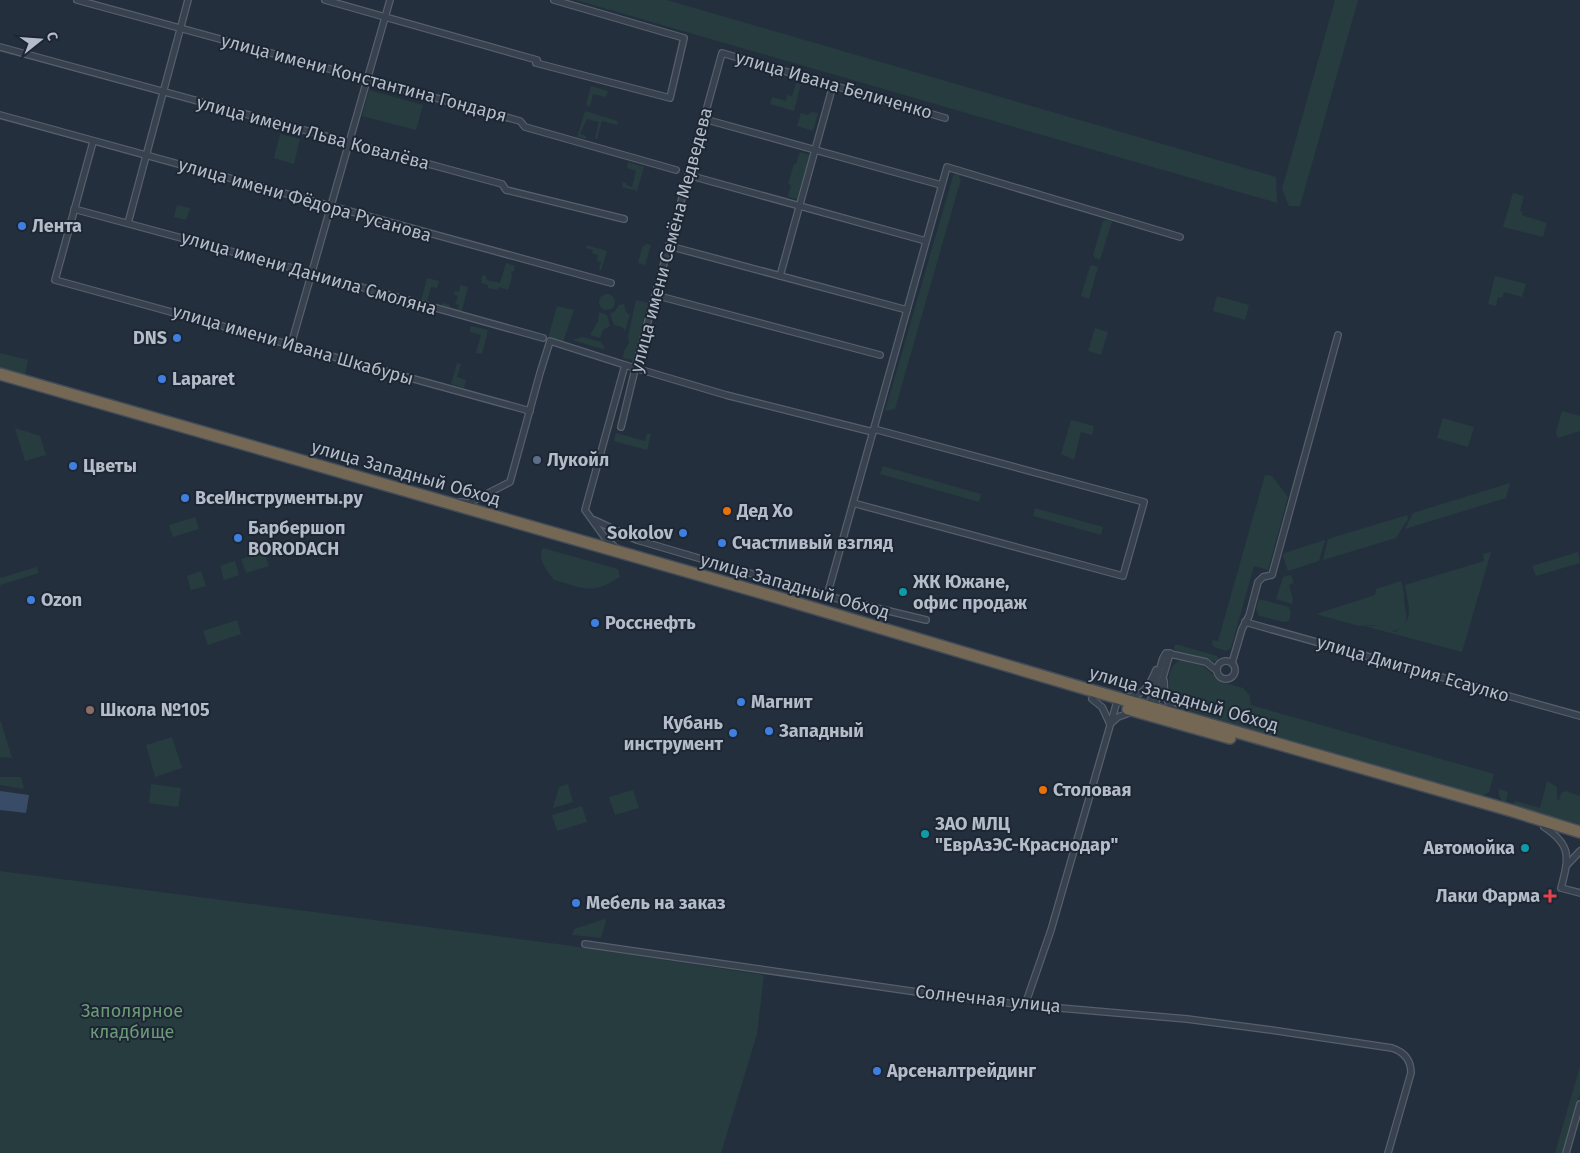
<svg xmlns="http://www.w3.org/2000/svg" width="1580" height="1153" viewBox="0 0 1580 1153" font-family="'Fira Sans',sans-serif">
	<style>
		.green { fill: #263c3f }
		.water { fill: #394c67 }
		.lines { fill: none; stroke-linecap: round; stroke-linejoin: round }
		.street-casing { stroke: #565f6c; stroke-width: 8 }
		.highway-casing { stroke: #434c59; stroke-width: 14 }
		.street { stroke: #38414e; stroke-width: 5.5 }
		.highway { stroke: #746855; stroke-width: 11 }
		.shop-dot { fill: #3f7fe0; stroke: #1d2633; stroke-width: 2 }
		.service-dot { fill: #5c6f8a; stroke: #1d2633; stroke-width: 2 }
		.food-dot { fill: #e8710a; stroke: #1d2633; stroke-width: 2 }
		.culture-dot { fill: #0f9aa8; stroke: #1d2633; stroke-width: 2 }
		.education-dot { fill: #8d6e63; stroke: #1d2633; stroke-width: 2 }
		.health-dot { fill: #e0444e; stroke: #1d2633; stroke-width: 2 }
		.labels { text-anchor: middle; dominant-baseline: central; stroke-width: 4; stroke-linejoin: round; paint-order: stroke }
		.street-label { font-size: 18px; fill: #b4bcc9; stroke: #1d2633 }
		.poi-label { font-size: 18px; font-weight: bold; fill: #b4bcc9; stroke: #1d2633; text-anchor: start }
		.park-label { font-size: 18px; fill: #6b9a76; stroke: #1d2633 }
	</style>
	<rect width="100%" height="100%" fill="#242f3e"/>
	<g class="green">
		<polygon points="576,0 667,0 1276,177 1277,203"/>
		<polygon points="1335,0 1358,0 1300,206 1289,206 1282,189"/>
		<polygon points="796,83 801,84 794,111 770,104 772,97 786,101 787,95 792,96"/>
		<polygon points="591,86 608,91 606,97 593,94 590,107 586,105"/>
		<polygon points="369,90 423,105 416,130 362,116"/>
		<polygon points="585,111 618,121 617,125 602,121 597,139 595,138 599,122 587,119 580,134 586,136 586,139 577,137"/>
		<polygon points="811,112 818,113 813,131 797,126 801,113 808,115"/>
		<polygon points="280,134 300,139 294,164 274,158"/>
		<polygon points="800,152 810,155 797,199 788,197 791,185 788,184 794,164 796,164"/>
		<polygon points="628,162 644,167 637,191 622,187 623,182 626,183 626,185 632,187 636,171 627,168"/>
		<polygon points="955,174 960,175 959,178 961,179 895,409 885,411 953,176"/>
		<polygon points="1513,193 1524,196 1520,211 1523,212 1522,215 1547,223 1543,237 1503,227"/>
		<polygon points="177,205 190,208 186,220 174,217"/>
		<polygon points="1106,220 1112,221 1100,260 1095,258 1093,255 1103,221"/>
		<polygon points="646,244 651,245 645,265 638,263 642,248"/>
		<polygon points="587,245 607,251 601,271 599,270 601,262 597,261 598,255 592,253 593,250 586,248"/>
		<polygon points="506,263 515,266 514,271 511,272 512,277 508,290 499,287 498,290 488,288 488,285 481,283 482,275 486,276 487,280 500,283"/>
		<polygon points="1092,265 1098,267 1089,299 1081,296 1090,266"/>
		<polygon points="1495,276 1526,284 1522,297 1504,292 1502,298 1498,297 1496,306 1488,304"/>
		<polygon points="427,278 439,281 437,288 431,287 427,302 421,301"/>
		<polygon points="460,285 468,287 461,314 441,309 442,306 437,305 438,304 442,305 443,303 450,305 450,307 458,309 459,305 455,304 458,296 454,295 455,291 459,292"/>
		<circle cx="607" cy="302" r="8"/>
		<polygon points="1217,296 1249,305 1245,320 1213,311"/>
		<polygon points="636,300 648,303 633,360 623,358 624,351 629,343 628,336"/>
		<polygon points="624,304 626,312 630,315 625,331 622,327 614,325 610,314 615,311 619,305"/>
		<polygon points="557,306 574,310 563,342 548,338"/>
		<polygon points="599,312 607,315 610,326 603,330 600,338 590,335 598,321"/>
		<polygon points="471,326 488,330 482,354 476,353 481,335 470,332"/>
		<polygon points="1095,328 1108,332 1101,355 1088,351"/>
		<polygon points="582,337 601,342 605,348 603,349 572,340"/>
		<polygon points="0,353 28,360 25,375 0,367"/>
		<polygon points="457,363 461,364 457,377 466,380 464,388 451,384"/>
		<polygon points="1562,411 1580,416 1580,431 1558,438 1556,432"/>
		<polygon points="1443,418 1474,427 1468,447 1437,438"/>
		<polygon points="1071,420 1094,426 1092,435 1081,432 1074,460 1061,454"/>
		<polygon points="15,428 40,436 46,455 25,461"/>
		<polygon points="616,433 645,441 647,433 651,434 647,450 614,441"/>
		<polygon points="883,466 981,494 979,502 880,474"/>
		<polygon points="1265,475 1272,476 1288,497 1268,570 1254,566 1231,648 1226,651 1214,647 1212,644 1213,640 1218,641"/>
		<polygon points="1510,483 1506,498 1405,529 1413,513"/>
		<polygon points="1035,508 1103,527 1101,535 1033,516"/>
		<polygon points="1407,515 1408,519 1396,538 1323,560 1328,539"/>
		<polygon points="195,517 199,529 173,537 169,525"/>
		<polygon points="1325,540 1319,561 1288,571 1283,556 1284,553"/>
		<path d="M543,548L618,569L620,577C590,595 586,589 554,580C547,571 537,559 543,548Z"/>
		<polygon points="264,552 269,566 246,573 241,559"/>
		<path d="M1491,552L1462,652L1364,626H1375L1374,625L1359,626L1316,614L1375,595L1376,589L1401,581C1403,587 1404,591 1404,597C1404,612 1414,626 1392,631L1395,632C1416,619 1408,606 1405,585L1484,561L1483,554Z"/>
		<polygon points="1578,552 1580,563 1536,576 1532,566"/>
		<polygon points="235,561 239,575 224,580 220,566"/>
		<polygon points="37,567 39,573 0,585 0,578"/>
		<polygon points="201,571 206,586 191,590 187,576"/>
		<polygon points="1291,575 1294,583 1289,585 1293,599 1292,604 1276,599 1283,577"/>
		<polygon points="1259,599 1289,607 1291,612 1289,621 1284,622 1259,616 1256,609"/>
		<polygon points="237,620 241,634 208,645 203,631"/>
		<polygon points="1175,645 1179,645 1217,656 1219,660 1216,662 1177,652 1174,648"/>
		<path d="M1180,660L1203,666L1221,682L1243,688L1250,696L1251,705L1494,774L1489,792L1482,796L1370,765L1182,708C1166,699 1163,669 1180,660Z"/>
		<polygon points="0,722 1,722 12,758 0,757"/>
		<polygon points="172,737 182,768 155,777 146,745"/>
		<polygon points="0,777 21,777 24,789 0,785"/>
		<path d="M1547,781L1557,787V800H1559L1561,793L1566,791L1580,796V826L1506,804C1500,800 1498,796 1499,789L1508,792L1506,802L1514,804L1515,801L1540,808Z"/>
		<polygon points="151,784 181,788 178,807 149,803"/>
		<polygon points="568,784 573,802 553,808 559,787"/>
		<polygon points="633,790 639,808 615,815 609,797"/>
		<polygon points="582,806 587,822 557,831 552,815"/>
		<polygon points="0,871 572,946 764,975 757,1034 721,1153 0,1153"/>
		<polygon points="605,919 606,921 601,938 572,935 574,929"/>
		<polygon points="1580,1066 1580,1093 1563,1153 1555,1153"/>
	</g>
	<polygon class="water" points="0,791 29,795 26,813 0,810"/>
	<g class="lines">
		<g class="street-casing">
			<g id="street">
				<polyline points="77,0 520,121 525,127 676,170"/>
				<polyline points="325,0 537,60"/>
				<polyline points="0,47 502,184 506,190 624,219"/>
				<polyline points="536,63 670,98 684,38 554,0"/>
				<polyline points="0,115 611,283"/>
				<polyline points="704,119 941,185"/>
				<polyline points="93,142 55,280 530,411"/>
				<polyline points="688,175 926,241"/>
				<polyline points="74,209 311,273 543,338"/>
				<polyline points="128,223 188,0"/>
				<polyline points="669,246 907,310"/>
				<polyline points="780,276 833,85"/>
				<polyline points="655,295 880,355"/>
				<polyline points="291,345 390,0"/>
				<polyline points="625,365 726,395 873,432"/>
				<polyline points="621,427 637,361 722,53 945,118"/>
				<polyline points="460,502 469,503 510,482 540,373 550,341 625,365 585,510 605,538 616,548"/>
				<polyline points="853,503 1123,576 1144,502 874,429"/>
				<polyline points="594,520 637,540 827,596 926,620"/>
				<polyline points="827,596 947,167 1180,237"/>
				<polyline points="1245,622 1580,716"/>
				<circle cx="1226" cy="670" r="9"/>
				<polyline points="1232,663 1242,629 1249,616 1258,582 1263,577 1272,575 1338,335"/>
				<path d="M1164,681C1164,693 1167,705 1177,712"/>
				<path d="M1126,697C1144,696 1150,685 1156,670"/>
				<polyline points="1092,699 1102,707 1110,724"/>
				<polyline points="1148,709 1163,658 1166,653 1206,662 1216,670"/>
				<polyline points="1154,709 1170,653"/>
				<polyline points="1110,724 1118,717 1132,712"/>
				<path d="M1544,827C1572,845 1569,858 1561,888L1580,893"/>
				<polyline points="1567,865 1580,851"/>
				<path d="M585,944L917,992L1025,1005L1187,1019L1271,1030L1392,1048C1404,1052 1411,1060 1411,1073L1388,1153"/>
				<polyline points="1025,1005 1051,930 1118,698"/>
				<polyline points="1566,1153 1580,1104"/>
			</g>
		</g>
		<g class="highway-casing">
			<g id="highway">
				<polyline points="0,374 776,597 1083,688 1509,810 1580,832"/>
				<polyline points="1128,709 1230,738"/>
			</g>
		</g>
		<use href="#street" class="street"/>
		<use href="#highway" class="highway"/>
	</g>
	<g class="shop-dot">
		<circle cx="22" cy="226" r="5"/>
		<circle cx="177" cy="338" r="5"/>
		<circle cx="162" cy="379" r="5"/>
		<circle cx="73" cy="466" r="5"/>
		<circle cx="185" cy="498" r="5"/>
		<circle cx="683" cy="533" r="5"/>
		<circle cx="238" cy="538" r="5"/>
		<circle cx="722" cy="543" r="5"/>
		<circle cx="31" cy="600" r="5"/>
		<circle cx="595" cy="623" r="5"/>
		<circle cx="741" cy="702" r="5"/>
		<circle cx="769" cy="731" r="5"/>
		<circle cx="733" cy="733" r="5"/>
		<circle cx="576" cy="903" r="5"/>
		<circle cx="877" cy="1071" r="5"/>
	</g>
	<circle class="service-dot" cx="537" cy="460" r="5"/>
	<g class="food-dot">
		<circle cx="727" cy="511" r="5"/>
		<circle cx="1043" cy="790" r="5"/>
	</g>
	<g class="culture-dot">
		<circle cx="903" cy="592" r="5"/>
		<circle cx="925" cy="834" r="5"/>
		<circle cx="1525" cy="848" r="5"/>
	</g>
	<circle class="education-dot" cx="90" cy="710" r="5"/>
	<path class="health-dot" d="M1547.5 888.5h5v5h5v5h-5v5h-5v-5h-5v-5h5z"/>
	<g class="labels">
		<g class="street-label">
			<text transform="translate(364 78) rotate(15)">улица имени Константина Гондаря</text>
			<text transform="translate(834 85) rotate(16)">улица Ивана Беличенко</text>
			<text transform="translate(313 133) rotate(15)">улица имени Льва Ковалёва</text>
			<text transform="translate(305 200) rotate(16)">улица имени Фёдора Русанова</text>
			<text transform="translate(671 240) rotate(-75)">улица имени Семёна Медведева</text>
			<text transform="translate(309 273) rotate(16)">улица имени Даниила Смоляна</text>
			<text transform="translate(293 345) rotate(16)">улица имени Ивана Шкабуры</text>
			<text transform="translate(406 473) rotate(16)">улица Западный Обход</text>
			<text transform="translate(795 586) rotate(16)">улица Западный Обход</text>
			<text transform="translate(1413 669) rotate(16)">улица Дмитрия Есаулко</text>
			<text transform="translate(1184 699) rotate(16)">улица Западный Обход</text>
			<text transform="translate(988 999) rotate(6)">Солнечная улица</text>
		</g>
		<g class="poi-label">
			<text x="32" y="226">Лента</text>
			<text x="167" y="338" text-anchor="end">DNS</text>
			<text x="172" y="379">Laparet</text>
			<text x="547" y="460">Лукойл</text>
			<text x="83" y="466">Цветы</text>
			<text x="195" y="498">ВсеИнструменты.ру</text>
			<text x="737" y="511">Дед Хо</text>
			<text x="248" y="528">Барбершоп<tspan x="248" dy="21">BORODACH</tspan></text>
			<text x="673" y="533" text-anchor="end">Sokolov</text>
			<text x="732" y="543">Счастливый взгляд</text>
			<text x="913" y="582">ЖК Южане,<tspan x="913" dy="21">офис продаж</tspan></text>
			<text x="41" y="600">Ozon</text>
			<text x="605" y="623">Росснефть</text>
			<text x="751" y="702">Магнит</text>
			<text x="100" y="710">Школа №105</text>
			<text x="723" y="723" text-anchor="end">Кубань<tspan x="723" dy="21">инструмент</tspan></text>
			<text x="779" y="731">Западный</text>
			<text x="1053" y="790">Столовая</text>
			<text x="935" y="824">ЗАО МЛЦ<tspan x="935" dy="21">"ЕврАзЭС-Краснодар"</tspan></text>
			<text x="1515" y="848" text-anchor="end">Автомойка</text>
			<text x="1540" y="896" text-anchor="end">Лаки Фарма</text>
			<text x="586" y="903">Мебель на заказ</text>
			<text x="887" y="1071">Арсеналтрейдинг</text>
		</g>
		<g class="park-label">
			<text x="132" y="1011">Заполярное<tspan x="132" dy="21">кладбище</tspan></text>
		</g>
	</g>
	<g transform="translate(40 40) rotate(73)" stroke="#1d2633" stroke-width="4" paint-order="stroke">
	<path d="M0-4L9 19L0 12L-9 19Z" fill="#b4bcc9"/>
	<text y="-8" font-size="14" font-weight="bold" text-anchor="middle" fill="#b4bcc9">С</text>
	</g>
</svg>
